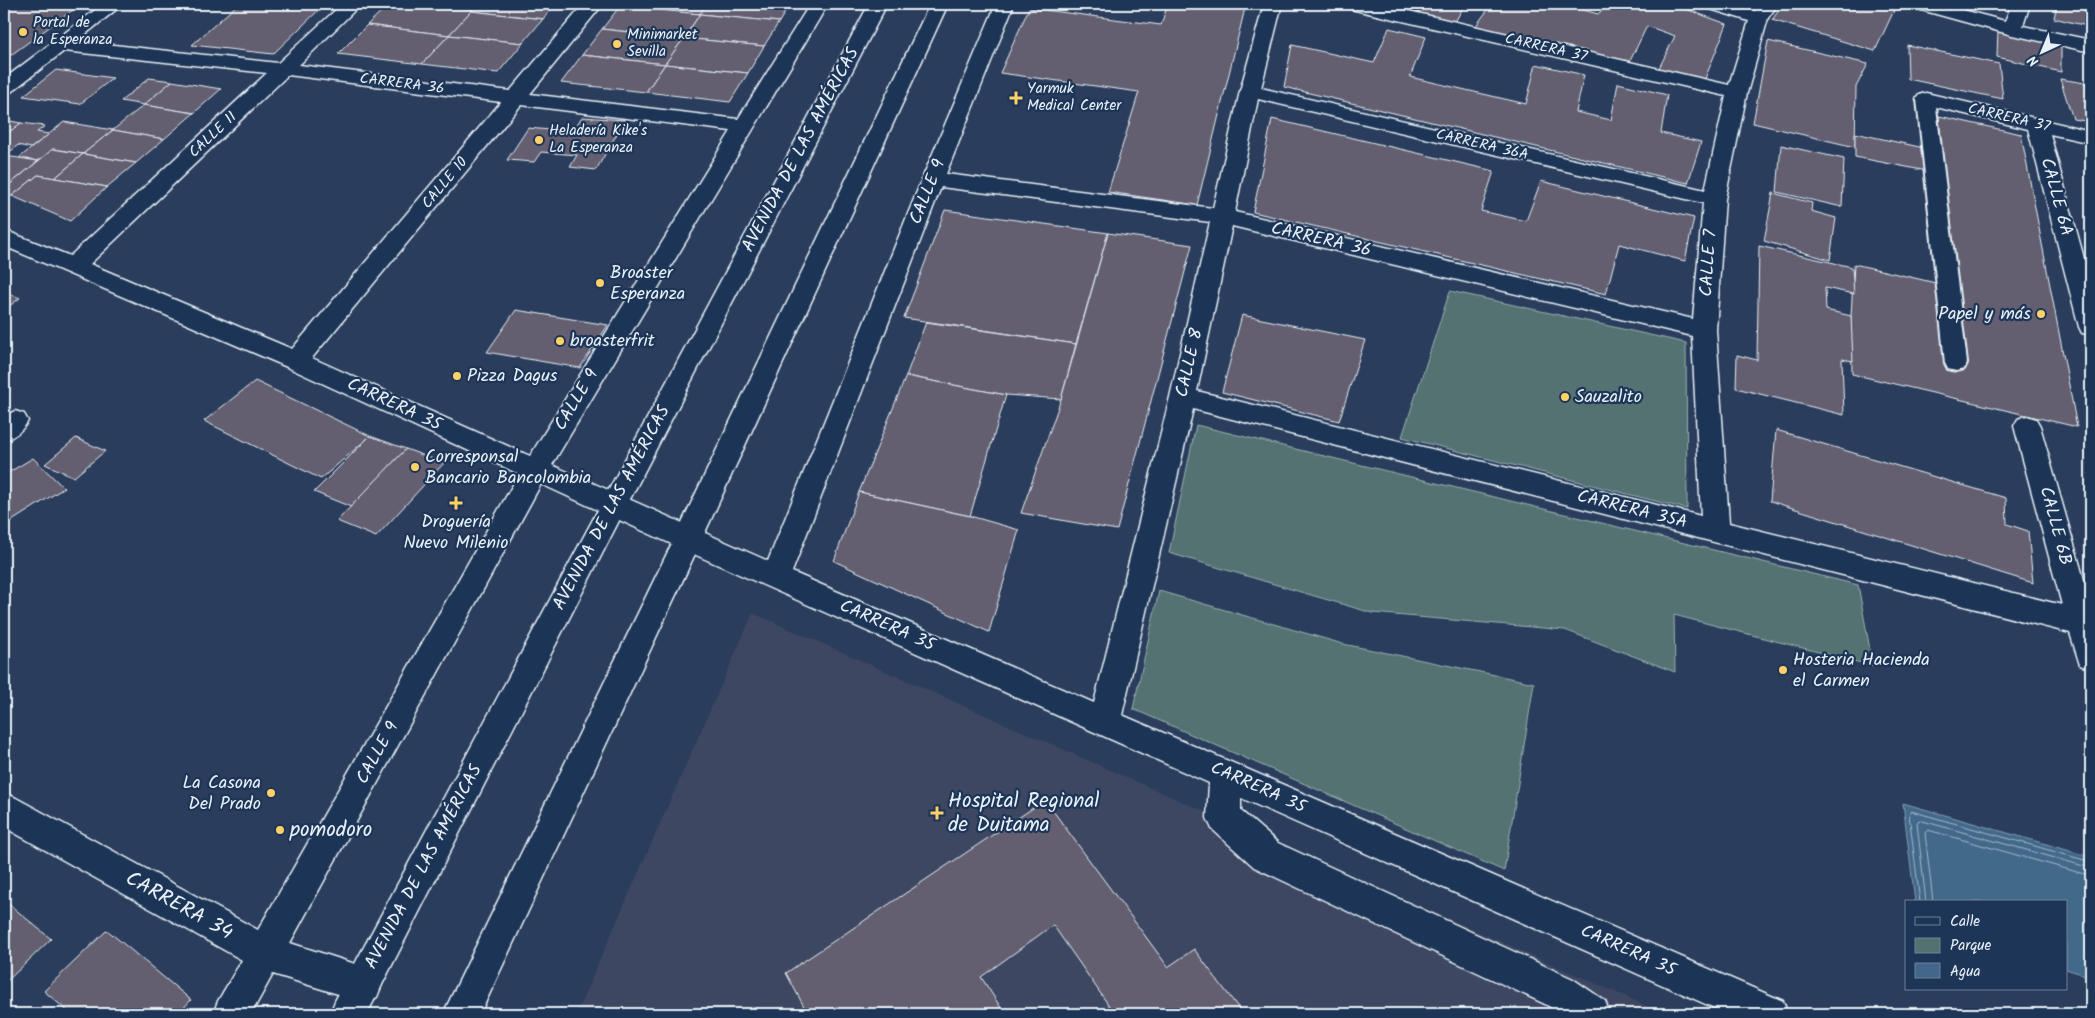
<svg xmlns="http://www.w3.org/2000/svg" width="2095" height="1018" viewBox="0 0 2095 1018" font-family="Kalam,sans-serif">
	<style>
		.built { fill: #3c4762 }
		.green { fill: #527271; stroke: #9db2b4 }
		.water { fill: #42678a; stroke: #849eb6 }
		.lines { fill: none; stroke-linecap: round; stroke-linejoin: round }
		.shore { stroke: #a6bacc; stroke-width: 1 }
		.building { fill: #635f70; stroke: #e8f1f8 }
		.service-casing { stroke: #e8f1f8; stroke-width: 4 }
		.minor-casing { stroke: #e8f1f8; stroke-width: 3 }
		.secondary-casing { stroke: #e8f1f8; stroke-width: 3 }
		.service { fill: #1d3557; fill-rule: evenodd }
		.minor { fill: #1d3557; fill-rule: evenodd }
		.secondary { fill: #1d3557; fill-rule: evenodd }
		.poi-dot { fill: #ffd166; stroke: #1d3557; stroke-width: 2 }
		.labels { text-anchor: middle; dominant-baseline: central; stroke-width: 4.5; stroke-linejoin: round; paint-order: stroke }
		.far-poi-label { font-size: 15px; fill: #e8f1f8; stroke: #1d3557; text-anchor: start }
		.far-street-label { font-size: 15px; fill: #e8f1f8; stroke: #1d3557 }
		.street-label { font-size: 18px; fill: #e8f1f8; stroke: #1d3557 }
		.poi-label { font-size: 18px; fill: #e8f1f8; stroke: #1d3557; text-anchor: start }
		.near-poi-label { font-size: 21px; fill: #e8f1f8; stroke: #1d3557; text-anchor: start }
		.near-street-label { font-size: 21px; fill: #e8f1f8; stroke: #1d3557 }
	</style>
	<rect width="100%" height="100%" fill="#2b3d5c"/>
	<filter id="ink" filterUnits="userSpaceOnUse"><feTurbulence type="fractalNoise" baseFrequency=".02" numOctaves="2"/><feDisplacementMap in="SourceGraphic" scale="10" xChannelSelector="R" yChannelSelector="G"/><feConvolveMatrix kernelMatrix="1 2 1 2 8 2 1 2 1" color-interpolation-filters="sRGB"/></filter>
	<g filter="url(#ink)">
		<polygon class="built" points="753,613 1665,1014 576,1014"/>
		<g class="green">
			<polygon points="1450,291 1686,343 1687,509 1402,437"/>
			<polygon points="1196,425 1858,585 1873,666 1674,615 1675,672 1565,630 1372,613 1169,553"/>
			<polygon points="1159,591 1343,644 1534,683 1504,871 1133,709"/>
		</g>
		<polygon class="water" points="1903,803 2091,857 2091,977 2066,969 2066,902 1915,902"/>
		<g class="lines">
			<g class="shore">
				<polyline points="1920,902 1909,814 1911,811 2091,862"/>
				<polyline points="1926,902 1917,823 1919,820 2091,868"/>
				<polyline points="1933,902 1925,833 1928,830 2091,876"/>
			</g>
		</g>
		<g class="building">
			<polygon points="4,4 81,4 4,60"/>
			<polygon points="238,4 325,4 273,54 192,45"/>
			<polygon points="389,4 425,4 473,9 449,35 367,25"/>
			<polygon points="425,4 478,4 473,9"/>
			<polygon points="478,4 556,4 543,19 471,11"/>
			<polygon points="622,4 707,4 700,14 620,6"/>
			<polygon points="707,4 790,4 779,22 700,14"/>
			<polygon points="1168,4 1246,4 1197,205 1108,192 1139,92 1000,73 1029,8 1161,25"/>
			<polygon points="1379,4 1465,4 1455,22"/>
			<polygon points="1492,4 1562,4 1598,14 1609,4 1672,4 1727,24 1704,81 1658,70 1675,36 1647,26 1629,63 1475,27"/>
			<polygon points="1783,4 1897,4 1875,51 1772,20"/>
			<polygon points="2057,4 2091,4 2091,27 2054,18"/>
			<polygon points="620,6 700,14 684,38 602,29"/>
			<polygon points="471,11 543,19 523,43 449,35"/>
			<polygon points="700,14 779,22 764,46 684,38"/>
			<polygon points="367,25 449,35 422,64 338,54"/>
			<polygon points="1389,28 1426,37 1410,77 1526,104 1536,64 1584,75 1576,112 1611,120 1618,83 1667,95 1661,133 1701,142 1688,183 1284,87 1292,45 1374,63"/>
			<polygon points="1998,28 2036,37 2036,40 2061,46 2061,72 1997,57"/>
			<polygon points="602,29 684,38 665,64 582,55"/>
			<polygon points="449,35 523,43 498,73 422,64"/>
			<polygon points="684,38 764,46 748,73 665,64"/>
			<polygon points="1768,41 1868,64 1856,87 1855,147 1753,123"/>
			<polygon points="1907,45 1999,64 2003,99 1908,79"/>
			<polygon points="582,55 665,64 646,92 561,83"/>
			<polygon points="665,64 748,73 730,102 646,92"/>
			<polygon points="56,70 113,78 80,104 23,96"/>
			<polygon points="149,78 172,81 144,105 121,101"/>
			<polygon points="2060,79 2091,84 2091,122 2073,119"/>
			<polygon points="172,81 221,89 194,113 144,105"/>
			<polygon points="144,105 194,113 164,139 113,130"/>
			<polygon points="1939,116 2021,134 2077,427 1852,374 1851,316 1854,264 1953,287"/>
			<polygon points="582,117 625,120 596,170 570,167 577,155 541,152 534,162 507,160 528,128 572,132"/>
			<polygon points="1272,119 1494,171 1481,211 1526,221 1541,181 1694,218 1685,261 1619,244 1606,294 1253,212"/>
			<polygon points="4,120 21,123 4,136"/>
			<polygon points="64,122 113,130 83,154 53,149 38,161 19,158"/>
			<polygon points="21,123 45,126 37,132 49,134 31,148 18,145 11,151 4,150 4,136"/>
			<polygon points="113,130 164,139 136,163 83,154"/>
			<polygon points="1855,133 1924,148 1927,171 1855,157"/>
			<polygon points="1781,145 1844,159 1842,207 1777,192"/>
			<polygon points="53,149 83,154 55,178 38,175 12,196 4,195 4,189"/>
			<polygon points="83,154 136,163 107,187 55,178"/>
			<polygon points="4,156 19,158 38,161 4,189"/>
			<polygon points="38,175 55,178 107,187 70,221 12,196"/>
			<polygon points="1773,193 1812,203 1811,211 1836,218 1830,260 1764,241"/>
			<polygon points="945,210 1108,233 1076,344 904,318"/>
			<polygon points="1108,233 1192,245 1117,530 1021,513 1061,399"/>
			<polygon points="1759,246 1852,267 1854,294 1825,288 1826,310 1851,316 1853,361 1842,359 1844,415 1736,388 1737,355 1757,360"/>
			<polygon points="4,292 20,298 4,310"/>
			<polygon points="516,310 608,325 580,368 487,352"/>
			<polygon points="1242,315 1365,340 1339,421 1222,392"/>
			<polygon points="926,322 1076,344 1061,399 1006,395 906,376"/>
			<polygon points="906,376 1006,395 970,516 859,492"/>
			<polygon points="255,381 370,436 321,479 204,421"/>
			<polygon points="1776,430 2006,498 2007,524 2028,531 2033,583 1770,501"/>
			<polygon points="370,436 406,449 351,507 314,492"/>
			<polygon points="76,438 105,451 74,477 45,464"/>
			<polygon points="406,449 444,463 376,537 337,521"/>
			<polygon points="33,458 64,488 4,526 4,475"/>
			<polygon points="859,492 970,516 1019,530 989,632 834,561"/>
			<polygon points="1045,800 1168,967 1194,949 1243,1014 1106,1014 1112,1010 1053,925 981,977 1005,1014 808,1014 786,973"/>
			<polygon points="4,900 51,939 4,984"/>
			<polygon points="107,930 191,1000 178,1014 71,1014 44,991"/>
		</g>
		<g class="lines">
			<g class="service-casing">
				<polygon id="service" points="1926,94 1932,95 1935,99 1967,363 1964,369 1956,371 1948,369 1945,363 1917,99 1920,95"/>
			</g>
			<g class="minor-casing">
				<g id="minor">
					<path d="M103,4H123L77,41L278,63L342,4H361L299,65L510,91L584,4H603L530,94L738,119L810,4H828L552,465L768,561L922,179L996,4H1014L946,174L1213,208L1240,91L1264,4H1282L1261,88L1705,190L1726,96L1355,10L1349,8L1346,4H1378L1729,85L1749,21L1707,8L1704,4H1732L1755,11L1760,4H1778L1768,18L1747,93L1725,199L1716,330L1729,523L2062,605L2014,426L2018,419L2027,416L2036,419L2040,426L2091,604V669L2080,665L2070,633L1193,409L1122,715L1783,1001L1788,1014H1728L1241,798V811L1278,843L1573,979L1605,1001L1610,1014H1561L1547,1005L1254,867L1212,829L1207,818L1209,783L678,547L541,484L290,943L377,971L382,984L377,997L364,1002L273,974L251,1014H213L218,1001L242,960L4,827V793L16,798L258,930L519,474L287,367L4,246V230L70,256L267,73L64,51L11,92L4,94V79ZM288,75L501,102L292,349L90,264ZM1258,99L1703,203L1693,319L1235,212ZM521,105L731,131L530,456L312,358ZM941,187L1210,222L1170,397L1094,703L792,572ZM1232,226L1692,336L1701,516L1197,391Z"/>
					<polygon points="1911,4 1940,4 2005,21 2012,4 2030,4 2023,26 2091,40 2091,52 2012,35 1914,8"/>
					<polygon points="1926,93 2091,131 2091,143 2050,134 2091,284 2091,335 2082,333 2079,327 2028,129 1919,103 1916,99 1919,95"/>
					<path d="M15,411L24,414L28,421C22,431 15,437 4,440V416Z"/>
				</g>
			</g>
			<g class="secondary-casing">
				<g id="secondary">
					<polygon points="869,4 887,4 627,505 367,1014 330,1014 335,1001"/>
					<polygon points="930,4 948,4 702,539 480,1014 443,1014 674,539"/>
				</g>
			</g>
			<use href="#service" class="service"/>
			<use href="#minor" class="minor"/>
			<use href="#secondary" class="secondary"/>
		</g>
	</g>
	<g class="poi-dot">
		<circle cx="23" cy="32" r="5"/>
		<circle cx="617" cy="44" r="5"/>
		<path d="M1013.5 90.5h5v5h5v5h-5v5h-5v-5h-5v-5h5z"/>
		<circle cx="539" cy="140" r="5"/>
		<circle cx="600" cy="283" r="5"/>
		<circle cx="2041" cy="314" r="5"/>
		<circle cx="560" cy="341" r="5"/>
		<circle cx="457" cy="376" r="5"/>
		<circle cx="1565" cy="397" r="5"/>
		<circle cx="415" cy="467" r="5"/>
		<path d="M453.5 495.5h5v5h5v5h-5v5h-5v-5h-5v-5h5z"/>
		<circle cx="1783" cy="670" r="5"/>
		<circle cx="271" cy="793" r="5"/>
		<path d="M934.5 805.5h5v5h5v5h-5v5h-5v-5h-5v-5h5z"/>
		<circle cx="280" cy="830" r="5"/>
	</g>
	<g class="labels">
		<g class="far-poi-label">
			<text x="33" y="23">Portal de<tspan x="33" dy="17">la Esperanza</tspan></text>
			<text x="627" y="35">Minimarket<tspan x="627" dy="17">Sevilla</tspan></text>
			<text x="1027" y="89">Yarmuk<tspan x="1027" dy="17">Medical Center</tspan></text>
			<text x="549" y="131">Heladería Kike's<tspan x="549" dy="17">La Esperanza</tspan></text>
		</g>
		<g class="far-street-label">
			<text transform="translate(1546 48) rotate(13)">CARRERA 37</text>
			<text transform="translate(402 84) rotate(7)">CARRERA 36</text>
			<text transform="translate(2009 118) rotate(13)">CARRERA 37</text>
			<text transform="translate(213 135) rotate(-43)">CALLE 11</text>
			<text transform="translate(1482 145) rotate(13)">CARRERA 36A</text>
			<text transform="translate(445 183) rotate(-50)">CALLE 10</text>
		</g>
		<g class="street-label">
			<text transform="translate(801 150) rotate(-62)">AVENIDA DE LAS AMÉRICAS</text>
			<text transform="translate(928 192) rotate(-68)">CALLE 9</text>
			<text transform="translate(2056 197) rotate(75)">CALLE 6A</text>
			<text transform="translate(1321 240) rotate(13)">CARRERA 36</text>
			<text transform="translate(1709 263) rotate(-86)">CALLE 7</text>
			<text transform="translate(1190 363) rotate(-77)">CALLE 8</text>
			<text transform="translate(577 400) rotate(-59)">CALLE 9</text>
			<text transform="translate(394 405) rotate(25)">CARRERA 35</text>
			<text transform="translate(612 508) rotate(-62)">AVENIDA DE LAS AMÉRICAS</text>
			<text transform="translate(1632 510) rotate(14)">CARRERA 35A</text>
			<text transform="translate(2055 526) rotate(75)">CALLE 6B</text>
			<text transform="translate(887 626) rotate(24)">CARRERA 35</text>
			<text transform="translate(378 753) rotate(-61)">CALLE 9</text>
			<text transform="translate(1258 788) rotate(24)">CARRERA 35</text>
			<text transform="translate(424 867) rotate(-62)">AVENIDA DE LAS AMÉRICAS</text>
			<text transform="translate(1628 951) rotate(24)">CARRERA 35</text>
		</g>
		<g class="poi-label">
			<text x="610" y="273">Broaster<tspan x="610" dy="21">Esperanza</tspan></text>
			<text x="2031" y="314" text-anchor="end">Papel y más</text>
			<text x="570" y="341">broasterfrit</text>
			<text x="467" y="376">Pizza Dagus</text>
			<text x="1575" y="397">Sauzalito</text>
			<text x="425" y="457">Corresponsal<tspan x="425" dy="21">Bancario Bancolombia</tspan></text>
			<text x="456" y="522" text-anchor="middle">Droguería<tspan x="456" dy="21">Nuevo Milenio</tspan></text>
			<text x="1793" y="660">Hosteria Hacienda<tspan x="1793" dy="21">el Carmen</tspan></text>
			<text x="261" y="783" text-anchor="end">La Casona<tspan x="261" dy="21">Del Prado</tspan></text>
		</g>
		<g class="near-poi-label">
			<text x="948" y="801">Hospital Regional<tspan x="948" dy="24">de Duitama</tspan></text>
			<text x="290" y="830">pomodoro</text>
		</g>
		<g class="near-street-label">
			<text transform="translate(179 906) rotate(29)">CARRERA 34</text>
		</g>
	</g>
	<rect width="2095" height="1018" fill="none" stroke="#1d3557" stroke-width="20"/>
	<rect x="10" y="10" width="2075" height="998" fill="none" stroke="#e8f1f8" stroke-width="2" filter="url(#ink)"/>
	<rect x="1905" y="900" width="162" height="90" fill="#1d3557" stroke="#6e8097"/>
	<rect x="1915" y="917" width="25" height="8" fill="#1d3557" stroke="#6e8097"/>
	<text x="1950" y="926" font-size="15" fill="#e8f1f8">Calle</text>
	<rect x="1915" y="938" width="25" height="15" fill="#527271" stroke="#6e8097"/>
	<text x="1950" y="950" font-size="15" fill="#e8f1f8">Parque</text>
	<rect x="1915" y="963" width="25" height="15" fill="#42678a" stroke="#6e8097"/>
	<text x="1950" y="976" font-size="15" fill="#e8f1f8">Agua</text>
	<g transform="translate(2042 52) rotate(224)" stroke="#1d3557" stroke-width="4" paint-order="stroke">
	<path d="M0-4L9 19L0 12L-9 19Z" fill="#e8f1f8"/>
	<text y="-8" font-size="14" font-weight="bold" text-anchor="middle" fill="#e8f1f8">N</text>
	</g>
</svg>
